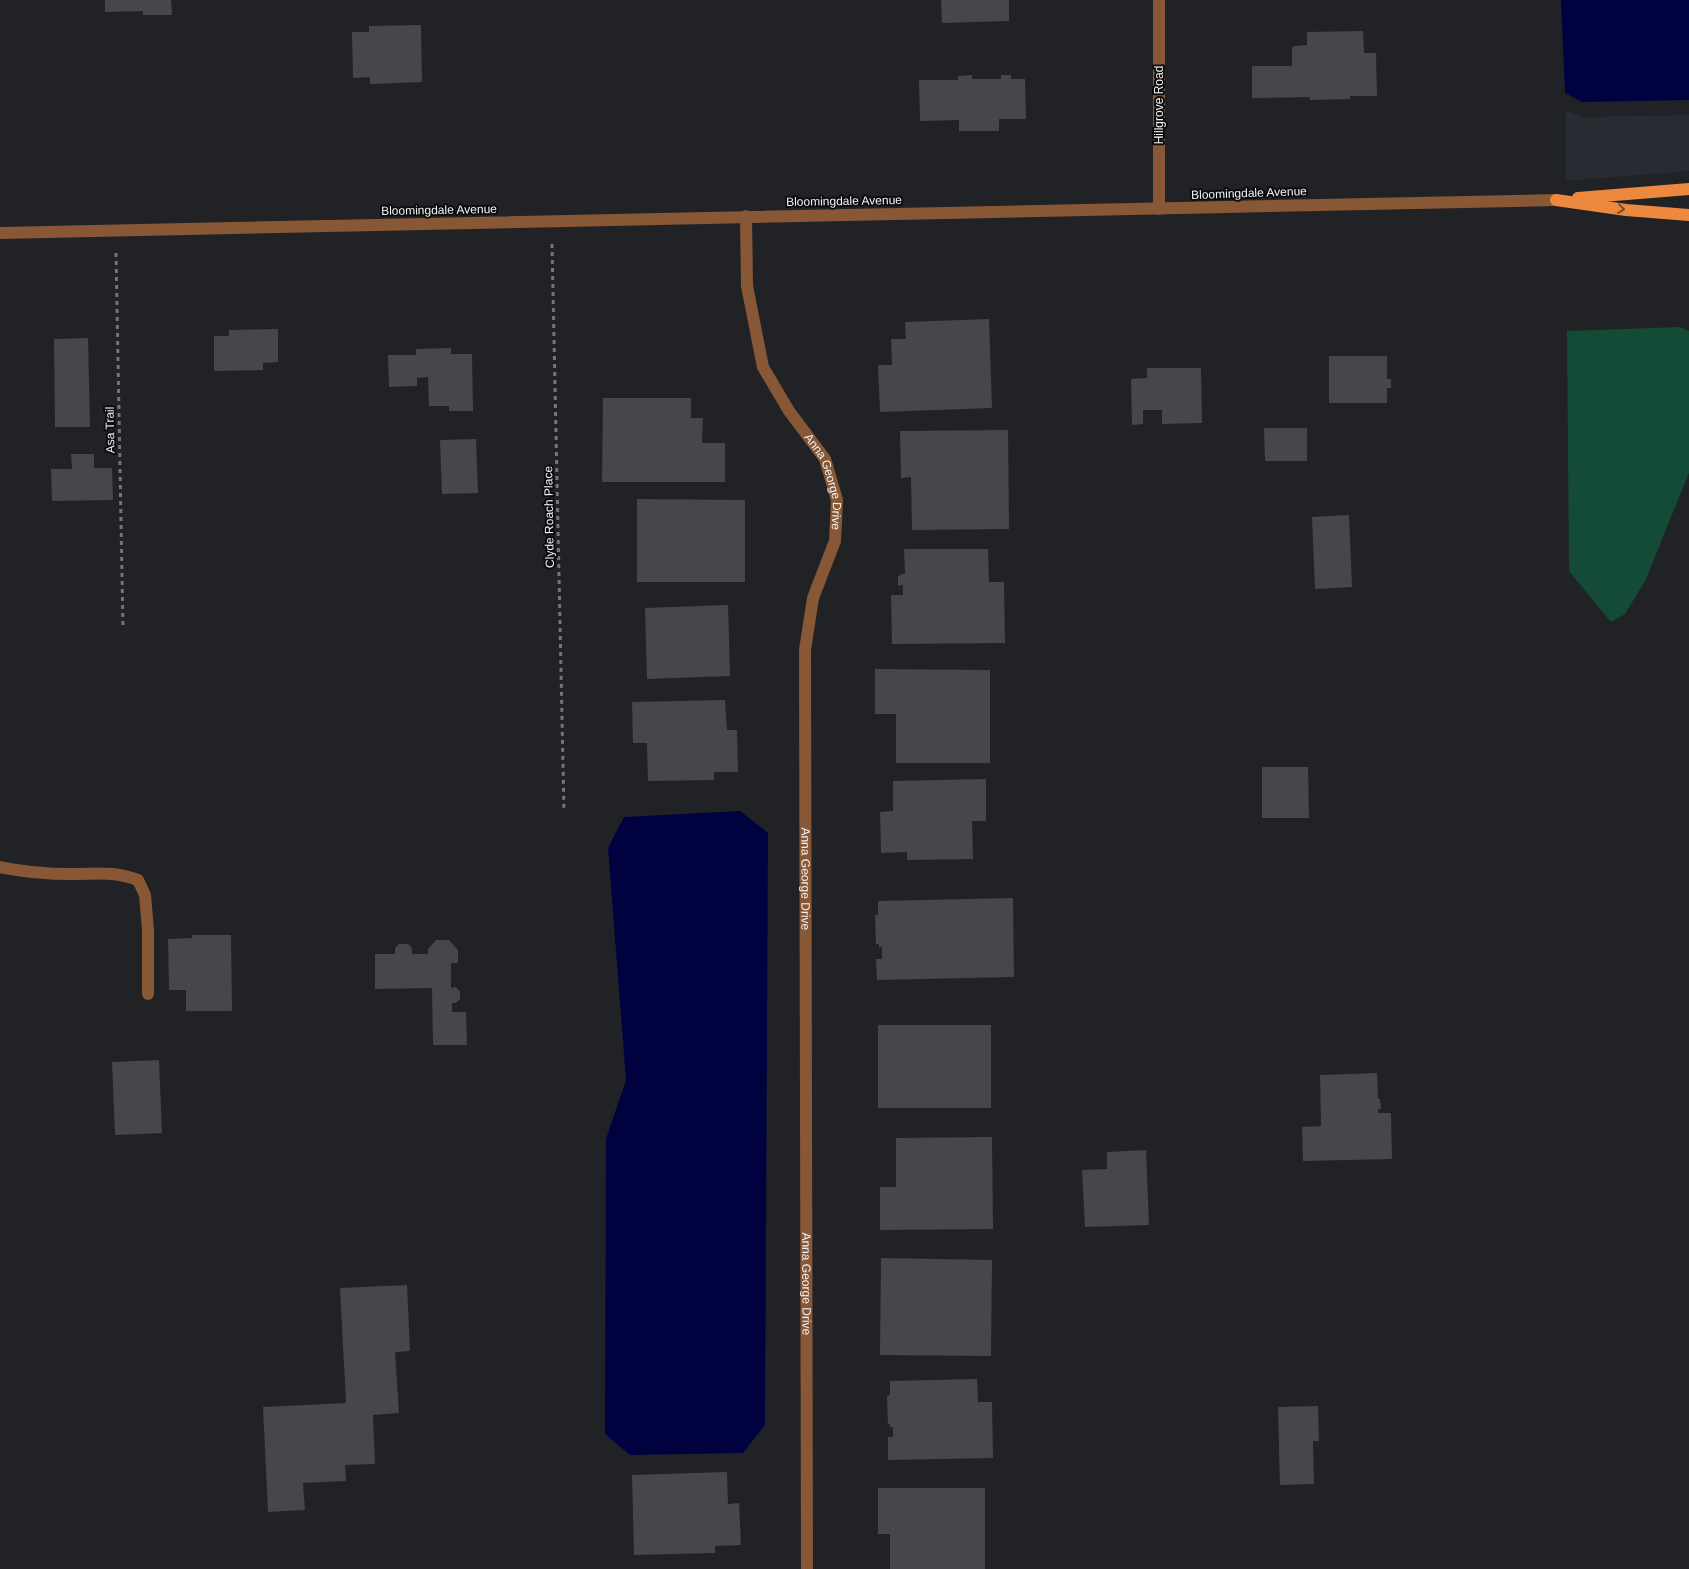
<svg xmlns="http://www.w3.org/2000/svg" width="1689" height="1569" viewBox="0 0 1689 1569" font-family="Helvetica,sans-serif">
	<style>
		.built { fill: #272c33 }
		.green { fill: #134b36 }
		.water { fill: #000240 }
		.building { fill: #45474a }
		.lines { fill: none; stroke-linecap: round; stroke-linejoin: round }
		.path { stroke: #747577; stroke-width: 3; stroke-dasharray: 4 4; stroke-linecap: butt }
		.minor { stroke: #875736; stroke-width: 12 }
		.major { stroke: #ed893f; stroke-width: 12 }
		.oneway { stroke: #7c4a26 }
		.labels { text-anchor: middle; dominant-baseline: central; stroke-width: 4; stroke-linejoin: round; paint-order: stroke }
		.street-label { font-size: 12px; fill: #f2f3f5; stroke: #0b0c0d }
	</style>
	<rect width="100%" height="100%" fill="#212225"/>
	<polygon class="built" points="1566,110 1582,117 1689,115 1689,171 1566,181"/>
	<polygon class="green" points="1680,327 1689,331 1689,473 1645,581 1625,614 1611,622 1569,571 1567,331"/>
	<g class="water">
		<polygon points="1561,0 1689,0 1689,100 1582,102 1565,93"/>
		<polygon points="740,811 768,833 765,1425 743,1453 630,1455 605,1434 606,1139 626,1080 608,848 624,817"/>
	</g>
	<g class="building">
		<polygon points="105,0 171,0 172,15 143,15 143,11 105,12"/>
		<polygon points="941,0 1009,0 1009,21 942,23"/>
		<polygon points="421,25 422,82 370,84 370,77 353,78 352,32 369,32 369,26"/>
		<polygon points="1363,31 1364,53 1376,53 1377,96 1350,96 1350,99 1310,100 1310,97 1252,98 1252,66 1292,66 1292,47 1294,47 1294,46 1307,45 1307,32"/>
		<polygon points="972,75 972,79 1001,79 1001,75 1011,75 1011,79 1025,79 1026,119 999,119 999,131 959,131 959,120 920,121 919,80 958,80 958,76"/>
		<polygon points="989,319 992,408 880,412 878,365 892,365 891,339 906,339 905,322"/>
		<polygon points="278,329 278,362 263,363 263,370 214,371 214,336 229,336 229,330"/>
		<polygon points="88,338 90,427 55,427 54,339"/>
		<polygon points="451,348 451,354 472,354 473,411 449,411 449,406 429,406 428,377 417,378 417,386 389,387 388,355 416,355 416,349"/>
		<polygon points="1329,356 1387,356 1387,379 1391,379 1391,388 1387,388 1387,403 1329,403"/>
		<polygon points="1147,368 1201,368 1202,423 1162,424 1162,410 1143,410 1143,424 1132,425 1131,379 1147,378"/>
		<polygon points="603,398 691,398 691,418 703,418 702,443 725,443 725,482 602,482"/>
		<polygon points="1264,428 1307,428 1307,461 1265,461"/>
		<polygon points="1008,430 1009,529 912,530 911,477 901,478 900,431"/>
		<polygon points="476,439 478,493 442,494 440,440"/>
		<polygon points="71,454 94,454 94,468 112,468 113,500 52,501 51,469 72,469"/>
		<polygon points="637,499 745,500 745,582 637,582"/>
		<polygon points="1349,515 1352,587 1315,589 1312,517"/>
		<polygon points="904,549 988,549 989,582 1004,582 1005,643 892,644 891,595 903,595 903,585 898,586 898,576 905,573"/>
		<polygon points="728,605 730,676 647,679 645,608"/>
		<polygon points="875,669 990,670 990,763 896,763 896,714 875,714"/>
		<polygon points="725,700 727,730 737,730 738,772 714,772 714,780 648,781 647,743 633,743 632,702"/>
		<polygon points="1262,767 1308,767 1309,818 1262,818"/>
		<polygon points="986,779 986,821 972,821 973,859 907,860 907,852 881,853 880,812 893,811 893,781"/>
		<polygon points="1013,898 1014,977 877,980 876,959 882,959 882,947 879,947 879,944 876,944 875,915 878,915 878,901"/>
		<polygon points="192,935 231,935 232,1011 186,1011 186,990 169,990 168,939 192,938"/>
		<polygon points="436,940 449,940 458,950 458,963 451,963 451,988 456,987 460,992 460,999 456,1003 452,1003 452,1012 466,1012 467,1045 433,1045 432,988 375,989 375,954 395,954 395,948 399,944 408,944 412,948 412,954 428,954 428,949"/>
		<rect x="878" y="1025" width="113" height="83"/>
		<polygon points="159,1060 162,1133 115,1135 112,1062"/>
		<polygon points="1377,1073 1378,1099 1380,1099 1381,1109 1378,1109 1378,1113 1391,1113 1392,1159 1303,1161 1302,1127 1321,1126 1320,1075"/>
		<polygon points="992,1137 993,1229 880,1230 880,1187 896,1187 896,1138"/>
		<polygon points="1146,1150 1149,1225 1085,1227 1082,1170 1107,1169 1107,1152"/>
		<polygon points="881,1258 992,1260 991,1356 880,1355"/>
		<polygon points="407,1285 410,1351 395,1352 399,1413 373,1415 375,1464 345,1465 346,1481 303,1483 305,1510 268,1512 263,1407 346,1403 340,1288"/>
		<polygon points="977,1379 978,1402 992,1402 993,1458 888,1460 888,1437 893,1437 893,1427 890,1427 890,1424 888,1424 887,1396 890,1395 890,1381"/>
		<polygon points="1318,1406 1319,1441 1313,1441 1314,1484 1280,1485 1278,1407"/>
		<polygon points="727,1472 728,1504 739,1503 741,1545 715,1546 715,1553 634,1555 632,1475"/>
		<polygon points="878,1488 985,1488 985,1569 890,1569 890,1534 878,1534"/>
	</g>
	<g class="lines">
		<g class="path">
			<polyline points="552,244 564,812"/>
			<polyline points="116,253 123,628"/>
		</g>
		<g class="minor">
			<polyline points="1159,0 1159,209"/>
			<path id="s1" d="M746,216L747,286L763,367L789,411L825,459L837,500L835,541L813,598L805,650L807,1569"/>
			<polyline points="0,233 1556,200"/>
			<path d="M0,867C24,872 49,874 73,874C99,874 113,871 138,880L145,895L148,930V994"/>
		</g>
		<g class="major">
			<polyline points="1578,198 1689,189"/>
			<polyline points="1556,200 1626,210 1689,215"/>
		</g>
	</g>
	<defs><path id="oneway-chevron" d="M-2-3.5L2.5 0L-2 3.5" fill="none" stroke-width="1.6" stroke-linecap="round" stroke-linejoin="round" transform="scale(1.25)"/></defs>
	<use class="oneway" href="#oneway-chevron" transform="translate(1621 209) rotate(7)"/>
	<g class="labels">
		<g class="street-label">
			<text transform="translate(1159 105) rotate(-90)">Hillgrove Road</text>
			<text transform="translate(1249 193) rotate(-2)">Bloomingdale Avenue</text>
			<text transform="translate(844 201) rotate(-1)">Bloomingdale Avenue</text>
			<text transform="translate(439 210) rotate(-1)">Bloomingdale Avenue</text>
			<text transform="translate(110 430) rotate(-91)">Asa Trail</text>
			<text stroke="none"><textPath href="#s1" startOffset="285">Anna George Drive</textPath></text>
			<text transform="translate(549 517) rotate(-91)">Clyde Roach Place</text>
			<text stroke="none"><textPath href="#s1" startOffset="690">Anna George Drive</textPath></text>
			<text stroke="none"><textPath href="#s1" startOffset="1095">Anna George Drive</textPath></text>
		</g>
	</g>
</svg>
